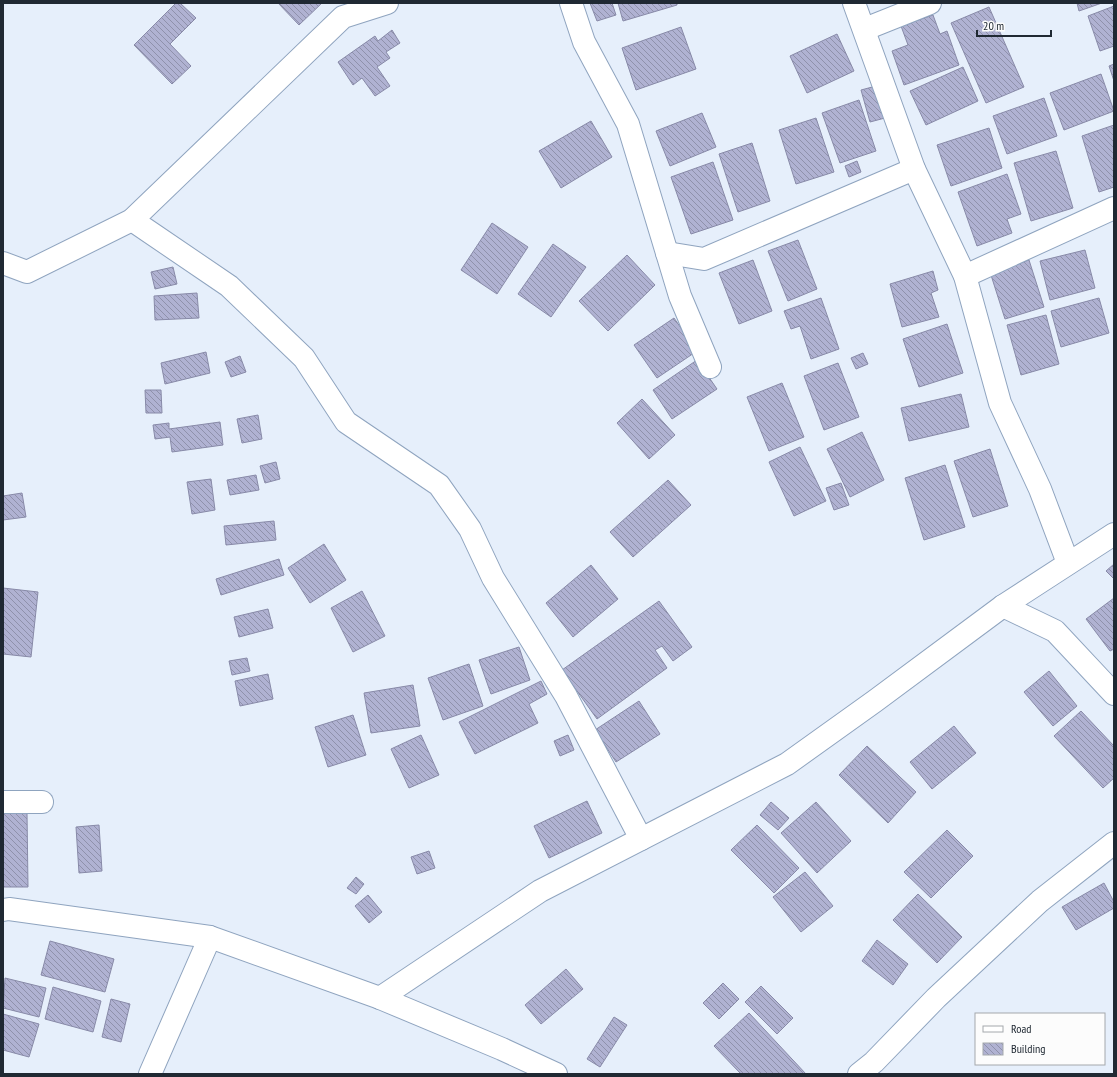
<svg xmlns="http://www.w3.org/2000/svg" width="1117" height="1077" viewBox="0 0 1117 1077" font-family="'PT Sans Narrow',sans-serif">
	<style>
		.building { fill: url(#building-back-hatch); stroke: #888aa8 }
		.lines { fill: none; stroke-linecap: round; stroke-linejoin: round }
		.minor-casing { stroke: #8fa4bf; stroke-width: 24 }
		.minor { stroke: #fff; stroke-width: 22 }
	</style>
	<defs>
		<pattern id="building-back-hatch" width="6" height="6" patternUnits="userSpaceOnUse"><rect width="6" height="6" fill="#b0b2d2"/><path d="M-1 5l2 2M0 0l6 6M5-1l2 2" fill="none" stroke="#8f91ab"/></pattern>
	</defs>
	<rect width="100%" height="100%" fill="#e6effb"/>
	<g class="building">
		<polygon points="176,3 180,3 196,18 170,44 191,66 172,84 134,45"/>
		<polygon points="278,3 322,3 299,25"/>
		<polygon points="590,3 612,3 616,15 597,21"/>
		<polygon points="618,3 677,3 677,5 623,21"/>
		<polygon points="1077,3 1102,3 1079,11"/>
		<polygon points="1114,6 1114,46 1100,51 1088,16"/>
		<polygon points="989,7 1024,87 986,103 951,23"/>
		<polygon points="933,15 940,34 947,31 959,65 904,85 892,51 908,45 901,26"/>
		<polygon points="681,27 696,69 636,90 622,48"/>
		<polygon points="392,30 400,43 386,52 390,58 377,67 390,86 375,96 362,78 353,85 338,62 375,36 378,41"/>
		<polygon points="837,34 854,71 807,93 790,56"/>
		<polygon points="1114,64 1114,81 1109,66"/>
		<polygon points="963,67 978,101 926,125 910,91"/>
		<polygon points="1101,74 1114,111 1064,130 1050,93"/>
		<polygon points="876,86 885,118 870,122 861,90"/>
		<polygon points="1044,98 1057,136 1007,154 993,116"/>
		<polygon points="859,100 876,151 840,163 822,113"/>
		<polygon points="702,113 716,147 670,166 656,131"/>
		<polygon points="816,118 834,172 796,184 779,130"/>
		<polygon points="591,121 612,157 561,188 539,151"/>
		<polygon points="1114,125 1114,187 1099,192 1082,136"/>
		<polygon points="989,128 1002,168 951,186 937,145"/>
		<polygon points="752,143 770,201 738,212 719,154"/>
		<polygon points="1056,151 1073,208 1031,221 1014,163"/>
		<polygon points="857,161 861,172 849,177 845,166"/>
		<polygon points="713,162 733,220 691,234 671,177"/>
		<polygon points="1007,174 1021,214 1007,219 1012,233 977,246 958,192"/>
		<polygon points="492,223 528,247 497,294 461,270"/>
		<polygon points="798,240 817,289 788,301 768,251"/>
		<polygon points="553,244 586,267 551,317 518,294"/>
		<polygon points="1085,250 1095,288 1050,300 1040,261"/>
		<polygon points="627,255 655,285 608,331 579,301"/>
		<polygon points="753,260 772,311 739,324 719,273"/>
		<polygon points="1029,260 1044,307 1005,319 990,272"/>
		<polygon points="173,267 177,284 155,289 151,272"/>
		<polygon points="933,271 938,290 931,293 939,317 902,327 890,284"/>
		<polygon points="197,293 199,318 155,320 154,296"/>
		<polygon points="821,298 839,349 811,359 800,326 791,329 784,311"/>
		<polygon points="1099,298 1109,333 1061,347 1051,311"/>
		<polygon points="1046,315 1059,364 1021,375 1007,325"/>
		<polygon points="674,318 697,351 657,378 634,345"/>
		<polygon points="947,324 963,373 919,387 903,339"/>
		<polygon points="206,352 210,373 165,384 161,363"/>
		<polygon points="863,353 868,364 856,369 851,358"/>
		<polygon points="240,356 246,372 231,377 225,362"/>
		<polygon points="697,360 717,389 672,419 653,390"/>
		<polygon points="838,363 859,417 824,430 804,376"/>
		<polygon points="782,383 804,437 769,451 747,397"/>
		<polygon points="145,390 161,390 162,413 146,413"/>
		<polygon points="961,394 969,427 909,441 901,408"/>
		<polygon points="642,399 675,435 649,459 617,423"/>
		<polygon points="258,415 262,439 242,443 237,419"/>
		<polygon points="220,422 223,445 172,452 170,437 155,439 153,425 169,423 169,429"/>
		<polygon points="862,432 884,480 850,497 827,449"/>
		<polygon points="800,447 826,501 794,516 769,462"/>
		<polygon points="990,449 1008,506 973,517 954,461"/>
		<polygon points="276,462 280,479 265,483 260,466"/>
		<polygon points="945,465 965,527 924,540 905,478"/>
		<polygon points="256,475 259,490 230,495 227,480"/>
		<polygon points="211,479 215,510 192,514 187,482"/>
		<polygon points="668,480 691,505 633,557 610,532"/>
		<polygon points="841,483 849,505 834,510 826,488"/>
		<polygon points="22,493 26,517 3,520 3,496"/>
		<polygon points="274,521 276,540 226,545 224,526"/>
		<polygon points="324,544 346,580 310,603 288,568"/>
		<polygon points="279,559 284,575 221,595 216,579"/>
		<polygon points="1114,564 1114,579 1106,571"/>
		<polygon points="591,565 618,599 573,637 546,603"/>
		<polygon points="3,588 38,592 31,657 3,654"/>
		<polygon points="362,591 385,636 353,652 331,608"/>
		<polygon points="1114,598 1114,649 1110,651 1086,619"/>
		<polygon points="659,601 692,647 673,661 662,646 655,650 667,668 597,719 562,670"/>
		<polygon points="268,609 273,628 239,637 234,617"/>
		<polygon points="519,647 530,680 491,694 479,660"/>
		<polygon points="247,658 250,671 232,675 229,661"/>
		<polygon points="469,664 483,706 443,720 428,678"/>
		<polygon points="1049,671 1077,706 1053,726 1024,692"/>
		<polygon points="268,674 273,699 240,706 235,681"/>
		<polygon points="541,681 547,694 529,704 538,723 475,754 459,722"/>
		<polygon points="413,685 420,726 371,733 364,693"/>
		<polygon points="639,701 660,734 616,762 595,730"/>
		<polygon points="1081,711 1114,746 1114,778 1103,788 1054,736"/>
		<polygon points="353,715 366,755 328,767 315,727"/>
		<polygon points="954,726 976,753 932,789 910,762"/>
		<polygon points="421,735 439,775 409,788 391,749"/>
		<polygon points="568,735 574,750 560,756 554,741"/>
		<polygon points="867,746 916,792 888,823 839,775"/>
		<polygon points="587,801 602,833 549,858 534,826"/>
		<polygon points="771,802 789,818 778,830 760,815"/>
		<polygon points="816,802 851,841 817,873 781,833"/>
		<polygon points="3,813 27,813 28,887 3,887"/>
		<polygon points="99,825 102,871 79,873 76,827"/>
		<polygon points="757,825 799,868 774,893 731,850"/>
		<polygon points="947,830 973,856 931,898 904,872"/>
		<polygon points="429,851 435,868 417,874 411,857"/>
		<polygon points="805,872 833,906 801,932 773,897"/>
		<polygon points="356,877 364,884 356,894 347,888"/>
		<polygon points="1104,883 1114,902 1114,908 1076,930 1062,907"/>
		<polygon points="918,894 962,937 937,963 893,920"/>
		<polygon points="368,895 382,912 369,923 355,906"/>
		<polygon points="877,940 908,964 893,985 862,961"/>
		<polygon points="50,941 114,959 105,992 41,975"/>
		<polygon points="566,969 583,989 541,1024 525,1005"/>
		<polygon points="5,978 46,988 39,1017 3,1008"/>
		<polygon points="723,983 739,999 719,1019 703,1003"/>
		<polygon points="761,986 793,1018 777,1034 745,1002"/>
		<polygon points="53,987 101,1001 93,1032 45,1019"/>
		<polygon points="111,999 130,1004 121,1042 102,1037"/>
		<polygon points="749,1013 806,1074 741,1074 714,1046"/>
		<polygon points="3,1014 39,1024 29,1057 3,1050"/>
		<polygon points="614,1017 627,1025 600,1067 587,1059"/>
	</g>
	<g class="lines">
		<g class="minor-casing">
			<g id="minor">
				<polyline points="571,3 584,42 628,124 680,296 710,367"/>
				<polyline points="854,3 914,169 965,276 1000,403 1040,489 1068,563"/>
				<polyline points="865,29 930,3"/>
				<polyline points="132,220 229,286 304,358 346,422 439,485 470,529 493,578 566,696 641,839"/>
				<polyline points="667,253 704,259 914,169"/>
				<polyline points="3,263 27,272 132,220 343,17 387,3"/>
				<polyline points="965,276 1114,208"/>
				<polyline points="1003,606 1055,631 1114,694"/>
				<polyline points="3,802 42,802"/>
				<polyline points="3,910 9,909 210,937 380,998 502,1049 556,1074"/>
				<polyline points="380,998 540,891 787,764 875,701 1003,606 1114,534"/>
				<polyline points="150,1074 210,937"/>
				<polyline points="859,1074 874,1062 936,998 1040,901 1114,843"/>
			</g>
		</g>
		<use href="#minor" class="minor"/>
	</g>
	<rect width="1117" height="1077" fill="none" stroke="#202933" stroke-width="8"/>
	<rect x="975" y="1013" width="130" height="52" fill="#fcfcfc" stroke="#a4a8ac"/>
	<rect x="983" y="1026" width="20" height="6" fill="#ffffff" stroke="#a4a8ac"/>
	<text x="1011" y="1033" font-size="12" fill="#202933">Road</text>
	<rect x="983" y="1043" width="20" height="12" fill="url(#building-back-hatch)" stroke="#a4a8ac"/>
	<text x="1011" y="1053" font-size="12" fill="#202933">Building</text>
	<path d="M977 30v6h74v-6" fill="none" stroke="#202933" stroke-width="2"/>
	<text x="983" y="30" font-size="12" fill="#202933" stroke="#fcfcfc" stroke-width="3" paint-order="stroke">20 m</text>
</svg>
